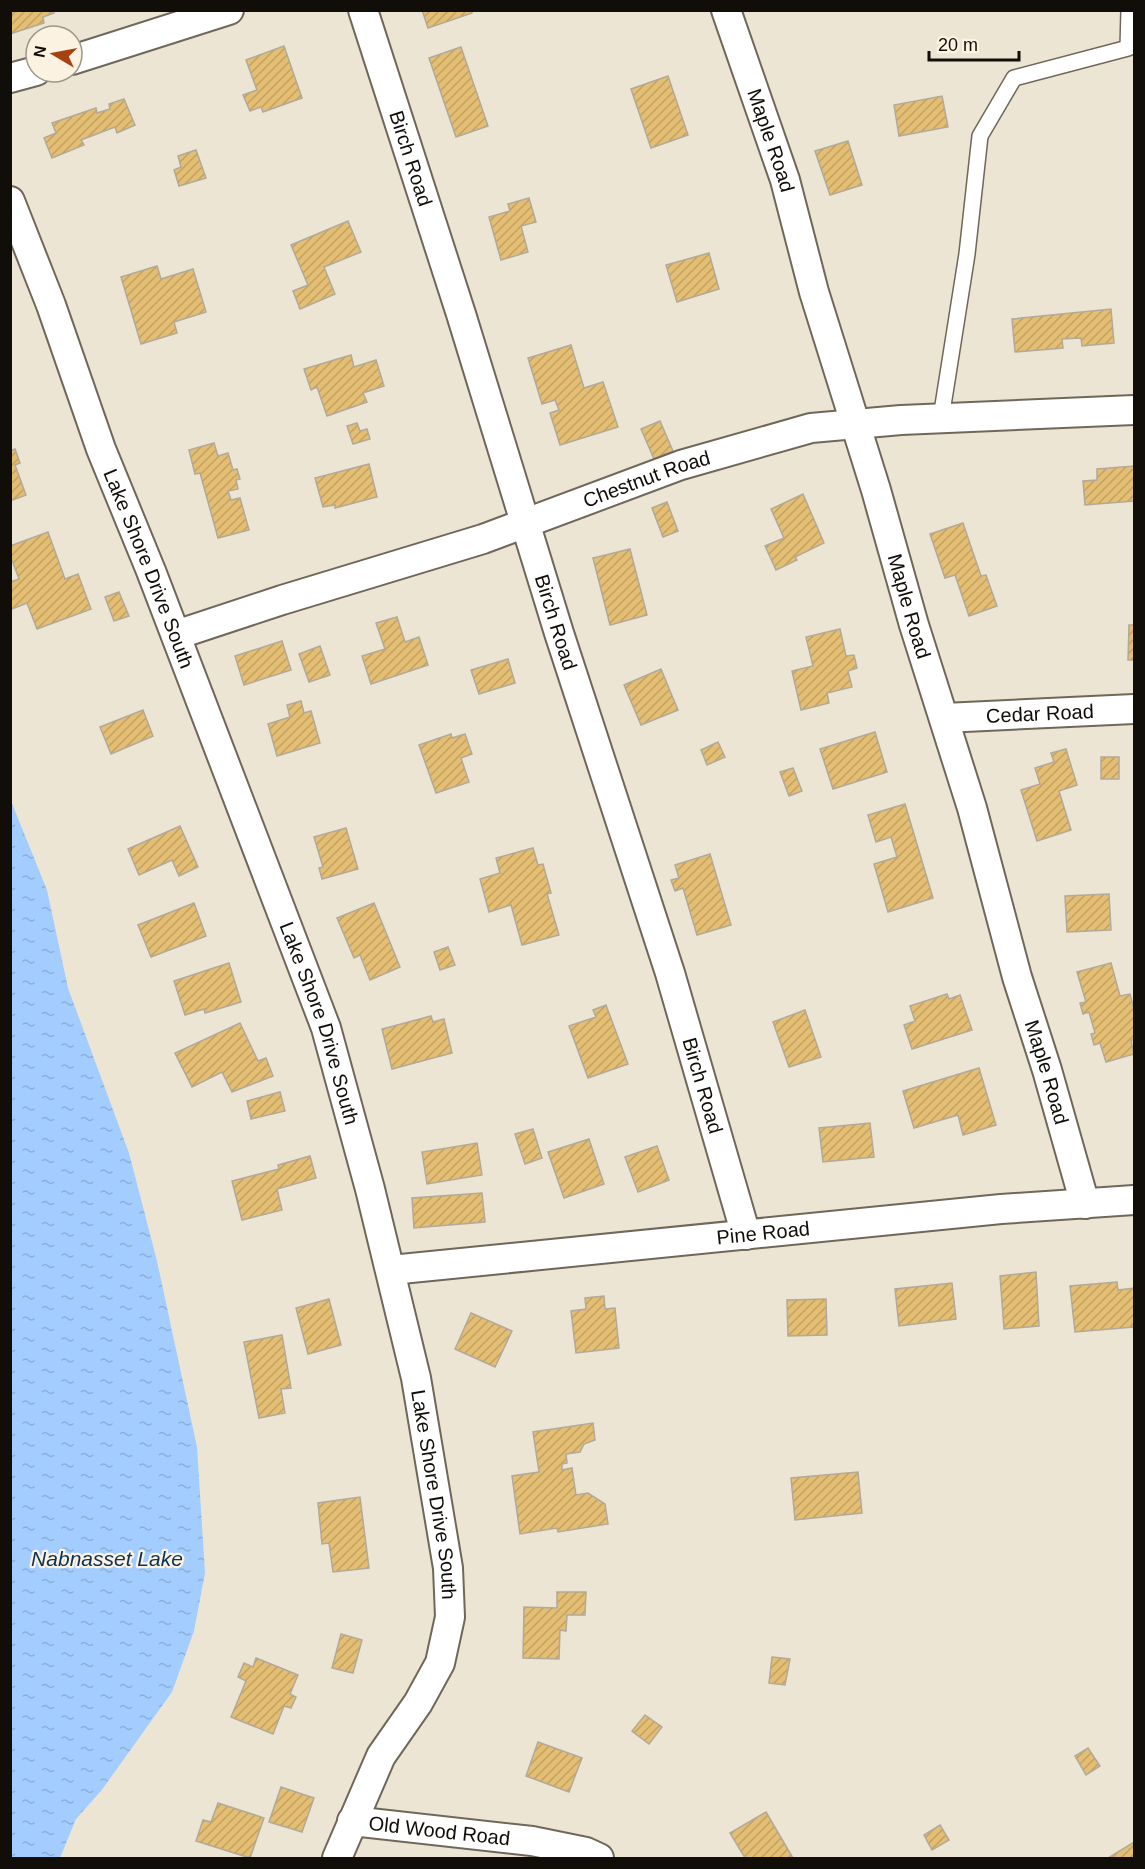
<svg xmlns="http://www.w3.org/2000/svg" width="1145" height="1869" viewBox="0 0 1145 1869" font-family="Arial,sans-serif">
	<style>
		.water { fill: url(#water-ripples) }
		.building { fill: url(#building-hatch); stroke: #b1a99a; stroke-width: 1.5 }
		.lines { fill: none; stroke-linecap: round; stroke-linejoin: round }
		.lane-casing { stroke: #6f6759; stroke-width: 18 }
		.street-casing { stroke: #6f6759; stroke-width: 32 }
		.lane { stroke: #fff; stroke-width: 15 }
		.street { stroke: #fff; stroke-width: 28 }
		.labels { text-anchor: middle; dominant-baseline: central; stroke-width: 4.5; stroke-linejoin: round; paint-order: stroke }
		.street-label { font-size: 20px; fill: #110e09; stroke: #fbf2e1 }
		.water-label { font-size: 21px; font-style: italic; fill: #0c3257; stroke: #fbf2e1 }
	</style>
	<defs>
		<pattern id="water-ripples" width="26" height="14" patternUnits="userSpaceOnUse" patternTransform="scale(1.5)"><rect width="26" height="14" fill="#a2cdfe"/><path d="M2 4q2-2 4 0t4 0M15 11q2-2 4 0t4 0" fill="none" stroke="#8aafd8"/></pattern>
		<pattern id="building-hatch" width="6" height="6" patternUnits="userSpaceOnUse" patternTransform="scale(1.5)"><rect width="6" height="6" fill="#e3be73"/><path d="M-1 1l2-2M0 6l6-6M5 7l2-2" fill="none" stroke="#c2a262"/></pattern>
	</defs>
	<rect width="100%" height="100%" fill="#ede5d4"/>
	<polygon class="water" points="11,801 47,890 68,988 129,1153 157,1261 197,1447 205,1573 194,1631 172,1692 101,1791 76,1819 60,1858 10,1858"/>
	<g class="building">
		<polygon points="10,10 53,10 54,13 43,17 44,23 10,34"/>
		<polygon points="422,10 472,10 472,13 428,28"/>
		<polygon points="284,46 302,98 263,112 261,107 250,111 243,95 257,90 246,60"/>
		<polygon points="461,47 488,126 456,137 429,58"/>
		<polygon points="668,76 688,135 651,148 631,89"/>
		<polygon points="942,96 948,127 899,136 894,105"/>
		<polygon points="124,99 135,125 117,133 115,127 81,140 84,145 52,158 44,138 56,133 52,123 96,108 97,113 110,109 109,104"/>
		<polygon points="848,141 862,185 830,195 815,151"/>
		<polygon points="196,150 206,178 179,186 174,170 181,167 178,156"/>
		<polygon points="529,198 536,222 521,226 528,252 501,260 489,217 510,211 508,204"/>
		<polygon points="348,221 361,252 324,267 335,294 300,309 293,291 308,285 291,245"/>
		<polygon points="709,253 719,289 677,302 666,265"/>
		<polygon points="157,266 161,279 193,269 206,312 174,322 177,333 141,344 121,277"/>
		<polygon points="1111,309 1114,343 1082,346 1081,338 1062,339 1063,348 1015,352 1012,319"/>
		<polygon points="571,345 584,388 603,382 618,427 560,445 550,413 559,410 555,400 542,404 528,358"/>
		<polygon points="351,355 354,367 376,360 384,386 363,393 367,402 327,416 317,387 311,390 304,369"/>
		<polygon points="660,421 673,451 654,459 641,429"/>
		<polygon points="357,423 360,431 367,429 370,439 353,444 347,426"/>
		<polygon points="214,443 218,456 228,453 233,470 237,469 240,479 236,480 238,489 228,491 231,500 240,498 249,530 218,538 200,473 195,474 189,450"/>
		<polygon points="15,449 20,463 15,465 26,495 10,501 10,451"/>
		<polygon points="369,464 377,497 335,508 335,505 323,507 315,478"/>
		<polygon points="1134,466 1134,501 1085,505 1083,481 1097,480 1097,469"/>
		<polygon points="803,494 824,543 795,557 797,560 776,570 765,546 784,538 771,509"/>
		<polygon points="667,502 678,531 663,537 652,508"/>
		<polygon points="963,523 981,576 986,575 997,606 969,616 955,575 945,578 930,534"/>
		<polygon points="48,532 65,579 78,574 91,609 37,629 27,603 12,609 10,604 10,582 19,579 10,555 10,546"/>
		<polygon points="630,549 647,615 610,625 593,558"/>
		<polygon points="119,592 129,616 114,621 105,597"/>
		<polygon points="397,617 405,642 419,637 428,665 371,684 362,656 385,649 376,623"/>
		<polygon points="1129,625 1134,625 1134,660 1128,660"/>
		<polygon points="840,629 846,656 854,655 857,668 848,671 852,687 827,693 829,703 801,710 792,671 813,666 806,637"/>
		<polygon points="282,641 291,670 244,685 235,656"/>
		<polygon points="320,646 330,675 309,682 299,654"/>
		<polygon points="508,659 515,683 479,694 471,670"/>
		<polygon points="661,669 678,710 641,725 624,685"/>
		<polygon points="301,701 304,713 311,711 320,743 277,756 268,724 290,717 287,705"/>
		<polygon points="143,710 153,736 111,754 100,727"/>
		<polygon points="875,732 887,772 833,789 820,749"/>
		<polygon points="451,734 452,738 465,734 472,754 461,758 469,782 436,793 419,745"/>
		<polygon points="718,742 725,757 707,765 701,750"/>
		<polygon points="1066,749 1077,785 1059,791 1071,830 1037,841 1021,790 1040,784 1035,768 1054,762 1051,753"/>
		<rect x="1101" y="757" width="18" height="22"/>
		<polygon points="793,768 802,791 789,796 780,772"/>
		<polygon points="905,804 933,898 888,912 874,864 897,857 891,837 876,842 868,815"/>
		<polygon points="180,826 198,867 179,876 172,860 139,875 128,849"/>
		<polygon points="346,828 358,869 322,879 319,868 323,867 314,837"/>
		<polygon points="533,848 538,865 543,864 551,893 547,894 559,935 522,945 511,905 489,912 480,879 500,873 496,858"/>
		<polygon points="710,854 731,925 697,935 683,888 675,891 671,880 679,878 675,865"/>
		<polygon points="1109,894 1111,930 1067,932 1065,896"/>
		<polygon points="194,903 206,936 151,957 138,925"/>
		<polygon points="374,903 400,967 370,980 360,955 354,958 337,918"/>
		<polygon points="448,947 455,965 440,970 434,952"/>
		<polygon points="229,963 241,1002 205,1013 204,1009 185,1015 174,981"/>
		<polygon points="1111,963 1120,996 1130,994 1134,1009 1134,1040 1131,1040 1134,1054 1106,1062 1100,1043 1094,1045 1091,1034 1095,1033 1089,1012 1083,1014 1080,1003 1086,1002 1077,972"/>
		<polygon points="947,994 949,999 960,995 972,1030 912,1049 904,1025 915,1021 910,1006"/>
		<polygon points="606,1005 628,1064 588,1078 569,1026 596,1017 593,1010"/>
		<polygon points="805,1010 821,1057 789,1067 773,1022"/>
		<polygon points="431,1016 433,1022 444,1019 452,1053 392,1069 382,1029"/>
		<polygon points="240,1023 258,1061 266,1058 273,1076 232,1092 222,1072 192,1087 175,1053"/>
		<polygon points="979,1068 996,1125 963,1135 958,1115 914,1128 903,1091"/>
		<polygon points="280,1092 285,1111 251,1119 247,1101"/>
		<polygon points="870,1123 874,1157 823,1162 819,1128"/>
		<polygon points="533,1129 542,1158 525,1164 515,1134"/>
		<polygon points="589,1139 604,1184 564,1198 548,1152"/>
		<polygon points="477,1143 482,1175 427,1184 422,1152"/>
		<polygon points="657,1146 669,1180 638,1192 625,1157"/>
		<polygon points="310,1156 316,1178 277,1189 282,1210 242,1220 232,1181 279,1169 278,1165"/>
		<polygon points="482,1193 485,1222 414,1228 412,1198"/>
		<polygon points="1036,1272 1039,1326 1004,1329 1000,1276"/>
		<polygon points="1117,1282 1118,1290 1134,1288 1134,1327 1075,1332 1070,1286"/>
		<polygon points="952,1283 956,1319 899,1326 895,1289"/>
		<polygon points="604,1296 605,1309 615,1308 619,1348 576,1353 571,1311 586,1309 585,1298"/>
		<polygon points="329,1299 341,1345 308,1354 296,1308"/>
		<polygon points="826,1299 827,1335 788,1336 787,1300"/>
		<polygon points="471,1313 512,1331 495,1367 455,1349"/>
		<polygon points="282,1335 291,1388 281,1389 285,1413 259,1418 244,1342"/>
		<polygon points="593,1423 595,1440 584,1444 580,1452 566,1454 567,1463 562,1464 562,1470 572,1468 576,1495 588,1493 605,1504 608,1524 558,1532 557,1528 520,1534 512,1476 539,1472 533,1432"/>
		<polygon points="858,1472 862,1513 795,1520 791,1478"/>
		<polygon points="360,1497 369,1568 333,1572 329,1543 322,1544 318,1503"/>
		<polygon points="557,1592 586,1592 585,1615 567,1615 566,1631 560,1630 559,1659 523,1658 524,1607 557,1608"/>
		<polygon points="341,1634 362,1640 353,1673 332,1668"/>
		<polygon points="772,1657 790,1659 785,1685 769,1683"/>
		<polygon points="256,1658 298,1675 290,1694 296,1697 291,1708 284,1706 273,1734 231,1717 246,1681 238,1677 244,1663 253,1667"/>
		<polygon points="645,1715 662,1727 649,1744 632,1731"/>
		<polygon points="538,1742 582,1758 569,1792 526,1776"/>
		<polygon points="1088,1748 1100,1766 1086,1775 1075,1756"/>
		<polygon points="281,1787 314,1798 302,1832 269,1822"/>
		<polygon points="218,1803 264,1818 250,1858 196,1841 203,1820 211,1822"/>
		<polygon points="766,1812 793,1858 745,1858 730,1833"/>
		<polygon points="940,1825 949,1840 932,1850 924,1835"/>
		<polygon points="1134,1842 1134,1858 1108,1858"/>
	</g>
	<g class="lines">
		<g class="lane-casing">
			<polyline id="lane" points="941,418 967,254 980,136 1014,78 1128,48 1129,10"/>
		</g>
		<g class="street-casing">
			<g id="street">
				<path id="s1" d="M363,10L461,314L559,633L670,973L746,1235"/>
				<path id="s2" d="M726,10L785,180L814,292L876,490L914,625L972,808L1017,977L1047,1070L1085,1204"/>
				<polyline points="72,60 229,10"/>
				<polyline points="10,78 36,71"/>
				<path id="s3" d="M10,201L51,305L101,449L151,571L326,1028L370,1189L416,1378L448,1568L450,1617L440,1663L418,1703L381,1756L337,1858"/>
				<path id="s4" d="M176,635L282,600L483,539L681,465L811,428L901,420L1134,410"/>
				<path id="s5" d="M944,718L1134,709"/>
				<path id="s6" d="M391,1270L1001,1209L1134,1200"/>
				<path id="s7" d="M352,1821L532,1841L586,1852L599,1858"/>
			</g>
		</g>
		<use href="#lane" class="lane"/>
		<use href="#street" class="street"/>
	</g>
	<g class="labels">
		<g class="street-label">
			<text stroke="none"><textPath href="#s2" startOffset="138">Maple Road</textPath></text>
			<text stroke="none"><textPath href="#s1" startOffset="156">Birch Road</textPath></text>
			<text stroke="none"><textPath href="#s4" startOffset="496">Chestnut Road</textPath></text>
			<text stroke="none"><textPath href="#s3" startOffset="393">Lake Shore Drive South</textPath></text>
			<text stroke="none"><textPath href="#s2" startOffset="624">Maple Road</textPath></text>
			<text stroke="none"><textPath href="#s1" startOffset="642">Birch Road</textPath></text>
			<text stroke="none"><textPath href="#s5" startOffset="96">Cedar Road</textPath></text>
			<text stroke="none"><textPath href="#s3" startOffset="879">Lake Shore Drive South</textPath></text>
			<text stroke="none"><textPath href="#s2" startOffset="1110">Maple Road</textPath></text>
			<text stroke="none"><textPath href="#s1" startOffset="1128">Birch Road</textPath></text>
			<text stroke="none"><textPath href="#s6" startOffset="374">Pine Road</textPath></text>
			<text stroke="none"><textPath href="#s3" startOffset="1365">Lake Shore Drive South</textPath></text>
			<text stroke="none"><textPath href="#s7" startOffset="88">Old Wood Road</textPath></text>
		</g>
		<g class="water-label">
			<text x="107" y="1558">Nabnasset Lake</text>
		</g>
	</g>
	<rect width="1145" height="1869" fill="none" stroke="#110e09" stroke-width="24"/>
	<g transform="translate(54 54) rotate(280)"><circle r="28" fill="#fbf2e1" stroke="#9d978b" stroke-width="1.5"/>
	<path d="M0-4.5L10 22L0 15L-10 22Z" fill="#a64210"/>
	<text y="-9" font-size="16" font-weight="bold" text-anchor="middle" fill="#110e09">N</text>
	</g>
	<path d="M929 51v9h90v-9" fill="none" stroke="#110e09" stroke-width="3"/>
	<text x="938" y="51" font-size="18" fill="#110e09" stroke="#fbf2e1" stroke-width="4.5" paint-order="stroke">20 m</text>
</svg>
